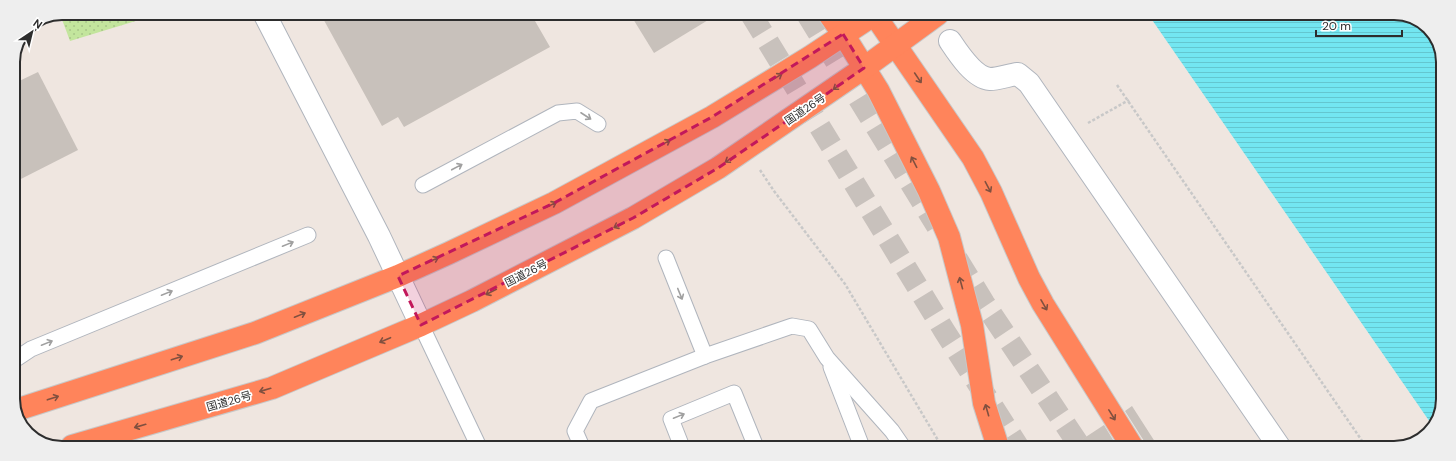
<svg xmlns="http://www.w3.org/2000/svg" width="1456" height="461" viewBox="0 0 1456 461" font-family="'DM Sans','Noto Sans JP',sans-serif">
	<style>
		.park { fill: url(#park-dots) }
		.water { fill: url(#water-rules) }
		.building { fill: #c8c1bb }
		.lines { fill: none; stroke-linecap: round; stroke-linejoin: round }
		.highway-tunnel { stroke: #c8c1bc; stroke-width: 22; stroke-dasharray: 22 11; stroke-linecap: butt }
		.lane-casing { stroke: #b0b5bd; stroke-width: 17 }
		.street-casing { stroke: #b0b5bd; stroke-width: 24 }
		.secondary-casing { stroke: #b0b5bd; stroke-width: 24 }
		.highway-casing { stroke: #c8c8c8; stroke-width: 24 }
		.path { stroke: #c8c8c8; stroke-width: 2.5; stroke-dasharray: 3 2; stroke-linecap: butt }
		.lane { stroke: #fff; stroke-width: 15 }
		.street { stroke: #fff; stroke-width: 22 }
		.secondary { stroke: #fff; stroke-width: 22 }
		.highway { stroke: #ff845b; stroke-width: 22 }
		.oneway { stroke: #81503f }
		.oneway2 { stroke: #a0a0a0 }
		.marked { fill: #c2185b; fill-opacity: 0.2; stroke: #c2185b; stroke-width: 3; stroke-dasharray: 8 5; stroke-linejoin: round }
		.labels { text-anchor: middle; dominant-baseline: central; stroke-width: 3.5; stroke-linejoin: round; paint-order: stroke }
		.street-label { font-size: 11px; fill: #2d2d2d; stroke: #fff }
		.rim { fill: none; stroke: #2d2d2d; stroke-width: 2 }
	</style>
	<defs>
		<pattern id="park-dots" width="8" height="8" patternUnits="userSpaceOnUse"><rect width="8" height="8" fill="#c3e59d"/><path d="M2 2h.1M6 6h.1" fill="none" stroke="#a8c588" stroke-width="1.8" stroke-linecap="round"/></pattern>
		<pattern id="water-rules" width="6" height="5" patternUnits="userSpaceOnUse"><rect width="6" height="5" fill="#73e6f1"/><path d="M0 2.5h6" fill="none" stroke="#64c6cf"/></pattern>
	</defs>
	<rect width="100%" height="100%" fill="#efe6e0"/>
	<polygon class="park" points="62,13 162,13 70,41 60,14"/>
	<polygon class="water" points="1148,14 1407,15 1431,30 1443,59 1441,412 1432,425"/>
	<g class="building">
		<polygon points="320,13 531,14 550,47 404,127 398,117 382,126"/>
		<polygon points="630,14 718,14 654,53"/>
		<polygon points="38,72 78,150 13,183 13,84"/>
		<polygon points="1132,406 1159,448 1145,448 1144,441 1125,411"/>
		<polygon points="1104,425 1118,448 1069,448"/>
	</g>
	<g class="lines">
		<g class="highway-tunnel">
			<polyline points="751,14 945,332 1019,448"/>
			<polyline points="807,14 937,226"/>
			<polyline points="957,259 984,303 1081,448"/>
		</g>
		<g class="lane-casing">
			<g id="lane">
				<polyline points="423,185 558,113 577,111 598,124"/>
				<polyline points="666,258 705,356"/>
				<polyline points="421,325 479,447"/>
				<polyline points="13,361 31,349 308,235"/>
				<polyline points="831,367 862,447"/>
				<polyline points="582,447 575,431 591,401 705,356 792,326 809,329 827,358 892,431 903,447"/>
				<polyline points="682,447 671,419 734,393 756,447"/>
			</g>
		</g>
		<g class="street-casing">
			<path id="street" d="M950,41C958,53 974,78 990,79C998,79 1009,75 1018,74L1029,83L1280,448"/>
		</g>
		<g class="secondary-casing">
			<polyline id="secondary" points="264,13 379,236 421,325"/>
		</g>
		<g class="highway-casing">
			<g id="highway">
				<polyline points="829,14 843,34 878,90 929,191 949,237 972,325 984,403 998,447"/>
				<polyline points="874,14 973,158 991,192 1029,278 1043,304 1133,448"/>
				<polyline points="16,410 255,333 398,276 449,253 554,203 712,117 810,57 875,14"/>
				<polyline points="72,446 272,388 421,325 472,301 633,218 718,168 864,68 938,14"/>
			</g>
		</g>
		<g class="path">
			<polyline points="1117,85 1367,448"/>
			<polyline points="1088,123 1129,100"/>
			<polyline points="760,170 774,191 845,284 942,447"/>
		</g>
		<use href="#lane" class="lane"/>
		<use href="#street" class="street"/>
		<use href="#secondary" class="secondary"/>
		<use href="#highway" class="highway"/>
	</g>
	<defs><path id="oneway-shaft" d="M-6 0H5M1.5-3L5.5 0L1.5 3" fill="none" stroke-width="1.6" stroke-linecap="round" stroke-linejoin="round"/></defs>
	<g class="oneway">
		<use href="#oneway-shaft" transform="translate(777 77) rotate(-32)"/>
		<use href="#oneway-shaft" transform="translate(918 78) rotate(56)"/>
		<use href="#oneway-shaft" transform="translate(838 86) rotate(145)"/>
		<use href="#oneway-shaft" transform="translate(665 143) rotate(-29)"/>
		<use href="#oneway-shaft" transform="translate(730 159) rotate(146)"/>
		<use href="#oneway-shaft" transform="translate(914 162) rotate(-117)"/>
		<use href="#oneway-shaft" transform="translate(988 187) rotate(62)"/>
		<use href="#oneway-shaft" transform="translate(551 205) rotate(-26)"/>
		<use href="#oneway-shaft" transform="translate(619 225) rotate(153)"/>
		<use href="#oneway-shaft" transform="translate(433 260) rotate(-24)"/>
		<use href="#oneway-shaft" transform="translate(961 283) rotate(-105)"/>
		<use href="#oneway-shaft" transform="translate(491 292) rotate(153)"/>
		<use href="#oneway-shaft" transform="translate(1044 305) rotate(60)"/>
		<use href="#oneway-shaft" transform="translate(300 315) rotate(-22)"/>
		<use href="#oneway-shaft" transform="translate(385 340) rotate(157)"/>
		<use href="#oneway-shaft" transform="translate(177 358) rotate(-18)"/>
		<use href="#oneway-shaft" transform="translate(265 390) rotate(164)"/>
		<use href="#oneway-shaft" transform="translate(53 398) rotate(-18)"/>
		<use href="#oneway-shaft" transform="translate(987 410) rotate(-106)"/>
		<use href="#oneway-shaft" transform="translate(1112 415) rotate(58)"/>
		<use href="#oneway-shaft" transform="translate(140 426) rotate(164)"/>
	</g>
	<g class="oneway2">
		<use href="#oneway-shaft" transform="translate(586 116) rotate(33)"/>
		<use href="#oneway-shaft" transform="translate(457 167) rotate(-28)"/>
		<use href="#oneway-shaft" transform="translate(288 244) rotate(-22)"/>
		<use href="#oneway-shaft" transform="translate(167 293) rotate(-22)"/>
		<use href="#oneway-shaft" transform="translate(680 294) rotate(68)"/>
		<use href="#oneway-shaft" transform="translate(47 343) rotate(-22)"/>
		<use href="#oneway-shaft" transform="translate(679 416) rotate(-22)"/>
	</g>
	<path class="marked" d="M843,34L864,68L822,97L718,168L633,218L421,325L398,276L554,203L712,117Z"/>
	<g class="labels">
		<g class="street-label">
			<text transform="translate(805 109) rotate(-34)">国道26号</text>
			<text transform="translate(526 273) rotate(-27)">国道26号</text>
			<text transform="translate(229 401) rotate(-16)">国道26号</text>
		</g>
	</g>
	<path d="M0 0H1456V461H0ZM62 20H1394A42 42 0 0 1 1436 62V399A42 42 0 0 1 1394 441H62A42 42 0 0 1 20 399V62A42 42 0 0 1 62 20Z" fill="#eee" fill-rule="evenodd"/>
	<path class="rim" d="M62 20H1394A42 42 0 0 1 1436 62V399A42 42 0 0 1 1394 441H62A42 42 0 0 1 20 399V62A42 42 0 0 1 62 20Z"/>
	<g transform="translate(32 32) rotate(35)" stroke="#ffffff" stroke-width="3" paint-order="stroke">
	<path d="M0-3L7 15L0 10L-7 15Z" fill="#2d2d2d"/>
	<text y="-6" font-size="11" font-weight="bold" text-anchor="middle" fill="#2d2d2d">N</text>
	</g>
	<path d="M1316 30v6h86v-6" fill="none" stroke="#2d2d2d" stroke-width="2"/>
	<text x="1322" y="30" font-size="12" fill="#2d2d2d" stroke="#ffffff" stroke-width="3" paint-order="stroke">20 m</text>
</svg>
